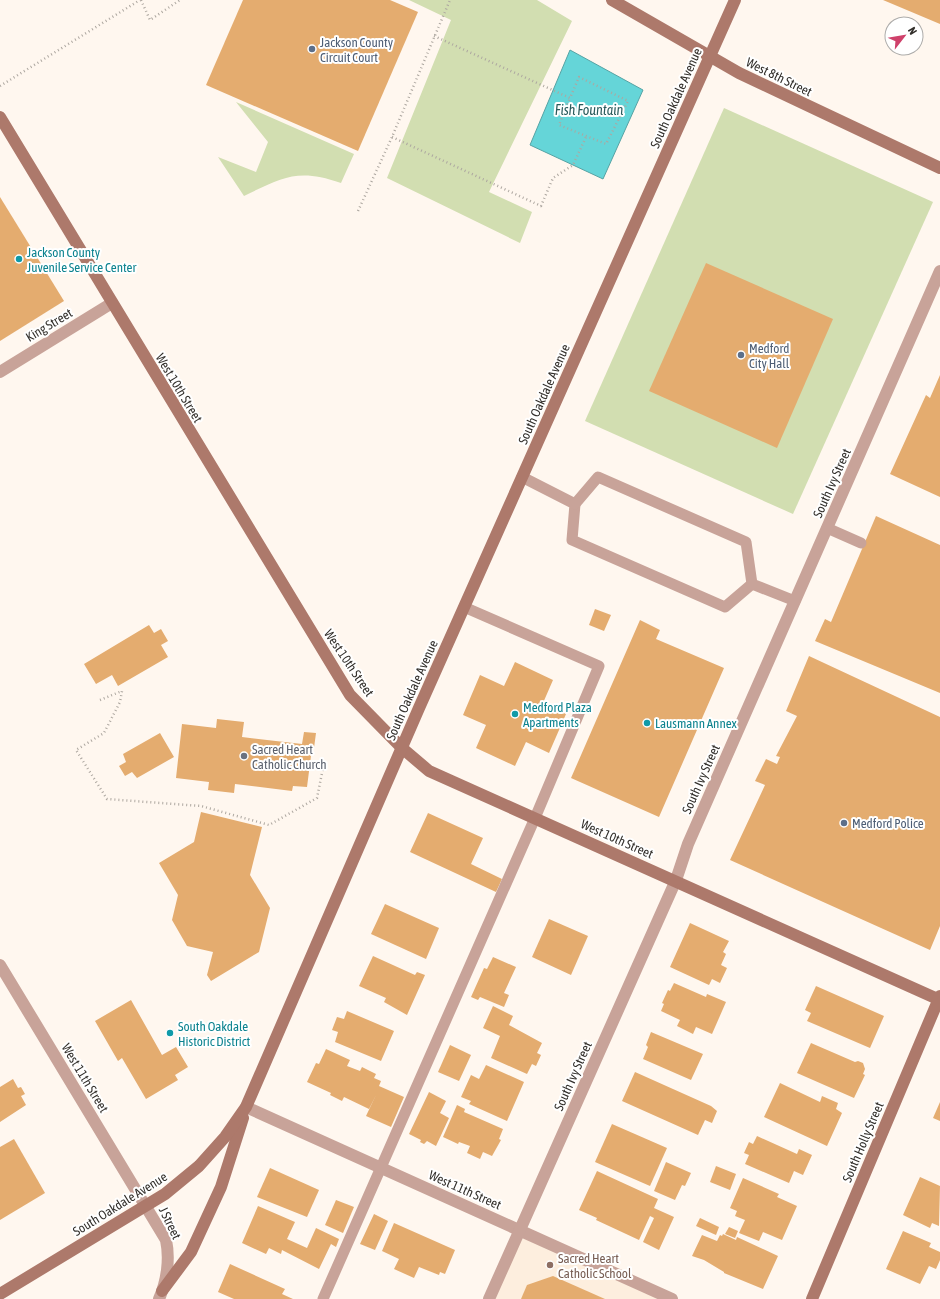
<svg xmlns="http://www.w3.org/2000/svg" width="940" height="1299" viewBox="0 0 940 1299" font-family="'Asap Condensed',sans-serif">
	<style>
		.built { fill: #fdeede }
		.green { fill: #d2deb1 }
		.water { fill: #65d5d8; stroke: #56a3a4 }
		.building { fill: #e4ac6f }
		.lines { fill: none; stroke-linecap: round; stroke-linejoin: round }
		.path { stroke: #ada7a0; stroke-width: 2.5; stroke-dasharray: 1 3; stroke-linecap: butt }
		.lane { stroke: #c8a399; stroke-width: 11 }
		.street { stroke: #c8a399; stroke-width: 12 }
		.secondary { stroke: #ad796b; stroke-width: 12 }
		.service-dot { fill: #5c6f8a; stroke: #fff; stroke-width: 1.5 }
		.culture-dot { fill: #0f9aa8; stroke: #fff; stroke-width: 1.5 }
		.worship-dot { fill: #6b7280; stroke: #fff; stroke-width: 1.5 }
		.education-dot { fill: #8d6e63; stroke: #fff; stroke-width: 1.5 }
		.labels { text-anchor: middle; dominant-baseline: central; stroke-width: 4; stroke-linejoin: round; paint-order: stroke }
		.service-label { font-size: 13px; fill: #4e5e75; stroke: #fff; text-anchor: start }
		.street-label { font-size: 13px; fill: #322f2b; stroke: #fff }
		.culture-label { font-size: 13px; fill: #0d838f; stroke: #fff; text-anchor: start }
		.worship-label { font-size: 13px; fill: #5b616d; stroke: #fff; text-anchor: start }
		.education-label { font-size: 13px; fill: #785e54; stroke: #fff; text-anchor: start }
		.water-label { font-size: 14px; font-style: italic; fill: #295a5b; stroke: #fff }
	</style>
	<rect width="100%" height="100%" fill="#fff7ef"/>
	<polygon class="built" points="519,1230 672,1299 489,1299"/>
	<g class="green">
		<polygon points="409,0 537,0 572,21 489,192 532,212 520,243 387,178 451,20"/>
		<path d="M236,102L354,154L341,183C298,168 283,177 244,196L218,157L256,172L268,142Z"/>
		<polygon points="724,108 933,202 793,514 585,421"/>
	</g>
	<polygon class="water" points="570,50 643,90 603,179 530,145"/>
	<g class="building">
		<polygon points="243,0 390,0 418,12 358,151 206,85"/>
		<polygon points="883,0 940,0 940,24"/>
		<polygon points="0,197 64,301 0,341"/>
		<polygon points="706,263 833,319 777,448 649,391"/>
		<polygon points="940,375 940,497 890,474 926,395 930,398"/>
		<polygon points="876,516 940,545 940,693 815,641 825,619 831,622"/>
		<polygon points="595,609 611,615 604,631 589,625"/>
		<polygon points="640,620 660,630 656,639 724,668 659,817 571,778"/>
		<polygon points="149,625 154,633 161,629 168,641 161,645 168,657 118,686 112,675 96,684 84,664"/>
		<polygon points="809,656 940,717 940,926 930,950 730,860 765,785 755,781 766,759 777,764 780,757 776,756 797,716 786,711"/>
		<polygon points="515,662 553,680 543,703 566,714 549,753 526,742 515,766 476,748 486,725 463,715 480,675 504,686"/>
		<polygon points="217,719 244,722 242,737 302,744 304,732 316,733 314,748 312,748 307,787 293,786 292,791 235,784 234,793 208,790 209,782 176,778 182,724 216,728"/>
		<polygon points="160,733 174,757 137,778 132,772 125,776 119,766 126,762 123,754"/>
		<polygon points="201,812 262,827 250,875 270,908 259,952 211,981 207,975 213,952 187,946 172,920 178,895 159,863 194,842"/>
		<polygon points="428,813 483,838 471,864 502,879 496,892 410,852"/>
		<polygon points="385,904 439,928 426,959 371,934"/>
		<polygon points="549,919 588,936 571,975 532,957"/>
		<polygon points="690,923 729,941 723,952 726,954 721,965 727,968 720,983 712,979 709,985 670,967"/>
		<polygon points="373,956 415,975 417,972 425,975 407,1015 384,1002 386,998 359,986"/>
		<polygon points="493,957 516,967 504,993 509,995 504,1007 480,997 478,1000 471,997 484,968 487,969"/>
		<polygon points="674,983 706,997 707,994 726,1002 712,1034 696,1027 693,1034 677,1026 680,1020 661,1011 664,1004 662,1003 668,990 670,991"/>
		<polygon points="816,986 884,1016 870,1048 807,1021 811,1013 805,1010"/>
		<polygon points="131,1000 162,1055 176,1047 188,1067 175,1075 178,1080 146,1099 122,1058 118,1061 95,1021"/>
		<polygon points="493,1006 513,1016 509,1025 542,1043 537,1053 541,1055 536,1066 532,1064 527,1074 491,1058 500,1036 483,1028"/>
		<polygon points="347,1011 394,1031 381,1061 335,1042 338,1032 332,1030 337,1017 344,1019"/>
		<polygon points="651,1032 703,1054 691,1080 643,1059 648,1047 646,1045"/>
		<polygon points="811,1043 855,1062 858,1061 863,1063 865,1069 863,1074 865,1075 854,1098 797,1073"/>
		<polygon points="450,1045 471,1055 459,1081 438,1072"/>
		<polygon points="326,1049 350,1060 347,1066 360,1071 362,1067 376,1074 374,1078 381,1081 379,1086 404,1097 391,1127 366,1116 376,1095 369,1109 344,1097 342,1101 330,1095 331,1093 307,1082 316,1063 319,1064"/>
		<polygon points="486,1065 524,1082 507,1121 469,1104 471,1101 461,1097 471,1075 479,1079"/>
		<polygon points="635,1072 711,1106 717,1111 712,1123 705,1120 698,1135 622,1101"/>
		<polygon points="13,1079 18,1088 21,1087 25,1094 21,1096 26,1105 0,1122 0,1087"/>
		<polygon points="780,1083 820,1102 822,1096 838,1103 836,1109 842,1113 827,1146 764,1117"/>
		<polygon points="429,1092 446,1101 440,1113 449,1118 436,1146 427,1141 424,1144 420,1142 421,1140 409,1134"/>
		<polygon points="940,1102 940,1121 933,1118"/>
		<polygon points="457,1105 465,1109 464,1112 503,1129 499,1139 501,1140 492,1156 483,1152 480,1159 467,1153 470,1146 459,1142 458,1144 443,1137"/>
		<polygon points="612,1124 667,1148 650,1186 595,1162"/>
		<polygon points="757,1136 797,1154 799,1149 812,1155 803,1175 794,1171 789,1183 745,1164 749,1155 744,1153 749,1142 753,1144"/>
		<polygon points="14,1139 45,1193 0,1220 0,1147"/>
		<polygon points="666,1162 691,1173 685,1186 682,1185 675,1200 654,1191"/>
		<polygon points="716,1166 736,1174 730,1190 710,1182"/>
		<polygon points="270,1168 319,1190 307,1217 257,1197"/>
		<polygon points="597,1171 658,1199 654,1208 674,1217 659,1250 643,1242 654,1218 650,1216 639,1240 596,1220 597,1218 579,1210"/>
		<polygon points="920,1177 940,1186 939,1226 932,1223 930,1228 903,1215"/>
		<polygon points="743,1178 779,1194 777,1197 797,1206 782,1240 763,1232 759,1241 739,1233 745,1220 735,1216 737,1211 730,1208"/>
		<polygon points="336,1200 354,1207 343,1233 325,1225"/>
		<polygon points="258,1206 295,1222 287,1239 307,1248 316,1228 339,1239 336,1247 331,1244 319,1269 282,1250 281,1254 269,1248 266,1254 242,1243"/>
		<polygon points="374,1214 388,1221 375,1250 360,1244"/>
		<polygon points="700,1218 719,1227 716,1235 696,1226"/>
		<polygon points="394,1223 455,1250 445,1274 440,1272 439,1275 419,1267 414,1278 394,1269 399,1259 382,1251"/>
		<polygon points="729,1227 738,1231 735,1238 725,1234"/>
		<polygon points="903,1231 931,1243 929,1247 940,1252 940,1260 936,1269 929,1266 920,1284 886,1269"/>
		<polygon points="723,1234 736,1240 737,1237 778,1256 763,1289 724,1273 724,1272 704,1260 692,1256 702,1235 717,1241 720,1235 722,1236"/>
		<polygon points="230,1264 285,1289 282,1294 293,1299 234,1299 218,1292"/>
		<polygon points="553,1276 605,1299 521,1299 527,1285"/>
	</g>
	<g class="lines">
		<g class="path">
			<polyline points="141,0 150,20 180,0"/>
			<polyline points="434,36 570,98 579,77 628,101 606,144 559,125 570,98"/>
			<polyline points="0,86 140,0"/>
			<polyline points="392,137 541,206 553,178 573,165 586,137"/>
			<polyline points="358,211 392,137 450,0"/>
			<polyline points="100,700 122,691 120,702 104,733 76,750 107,799 201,806 269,825 317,798 324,763 310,764"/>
		</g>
		<g class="lane">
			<polyline points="522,477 575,504 572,540 725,607 752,584 795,601"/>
			<polyline points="575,504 598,477 746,542 752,584"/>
			<polyline points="827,528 861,543"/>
			<polyline points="323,1299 535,818 599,666 464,607"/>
		</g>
		<g class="street">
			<polyline points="0,372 112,303"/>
			<path d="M0,965L166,1240C170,1259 167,1281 159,1299"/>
			<polyline points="246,1107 672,1299"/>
			<polyline points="489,1299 676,880 688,844 940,271"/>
		</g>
		<g class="secondary">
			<polyline points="612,0 739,73 940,168"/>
			<polyline points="0,117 350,695 402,748 429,771 940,1000"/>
			<polyline points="162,1291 191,1252 221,1187 243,1118"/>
			<polyline points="0,1294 165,1194 199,1166 225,1137 246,1107 419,708 735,0"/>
			<polyline points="812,1299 940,996"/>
		</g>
	</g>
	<g class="service-dot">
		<circle cx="312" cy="49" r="4"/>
		<circle cx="741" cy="355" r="4"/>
		<circle cx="844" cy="823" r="4"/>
	</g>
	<g class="culture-dot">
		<circle cx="19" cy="259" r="4"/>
		<circle cx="515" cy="714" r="4"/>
		<circle cx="647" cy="723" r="4"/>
		<circle cx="170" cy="1033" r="4"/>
	</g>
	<circle class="worship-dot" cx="244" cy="756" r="4"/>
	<circle class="education-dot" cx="550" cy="1265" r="4"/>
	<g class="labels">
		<g class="service-label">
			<text x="320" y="42">Jackson County<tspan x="320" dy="15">Circuit Court</tspan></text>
			<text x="749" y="348">Medford<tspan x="749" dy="15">City Hall</tspan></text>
			<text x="852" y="823">Medford Police</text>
		</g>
		<g class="street-label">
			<text transform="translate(779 77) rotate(26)">West 8th Street</text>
			<text transform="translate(676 98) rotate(-66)">South Oakdale Avenue</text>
			<text transform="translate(49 325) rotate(-31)">King Street</text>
			<text transform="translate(179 388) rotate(59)">West 10th Street</text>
			<text transform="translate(544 394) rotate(-66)">South Oakdale Avenue</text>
			<text transform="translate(832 483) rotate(-66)">South Ivy Street</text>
			<text transform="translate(349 663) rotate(56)">West 10th Street</text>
			<text transform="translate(412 690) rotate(-66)">South Oakdale Avenue</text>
			<text transform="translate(701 779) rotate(-66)">South Ivy Street</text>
			<text transform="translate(617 839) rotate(24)">West 10th Street</text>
			<text transform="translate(573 1076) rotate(-66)">South Ivy Street</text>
			<text transform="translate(85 1078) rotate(59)">West 11th Street</text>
			<text transform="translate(863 1142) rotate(-67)">South Holly Street</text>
			<text transform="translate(465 1190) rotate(24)">West 11th Street</text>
			<text transform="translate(120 1204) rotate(-32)">South Oakdale Avenue</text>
			<text transform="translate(170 1223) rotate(64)">J Street</text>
		</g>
		<g class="culture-label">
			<text x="27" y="252">Jackson County<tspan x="27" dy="15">Juvenile Service Center</tspan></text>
			<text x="523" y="707">Medford Plaza<tspan x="523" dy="15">Apartments</tspan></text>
			<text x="655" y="723">Lausmann Annex</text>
			<text x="178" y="1026">South Oakdale<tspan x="178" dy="15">Historic District</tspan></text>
		</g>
		<g class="worship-label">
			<text x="252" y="749">Sacred Heart<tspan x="252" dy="15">Catholic Church</tspan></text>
		</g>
		<g class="education-label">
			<text x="558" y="1258">Sacred Heart<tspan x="558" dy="15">Catholic School</tspan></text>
		</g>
		<g class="water-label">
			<text x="589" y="110">Fish Fountain</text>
		</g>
	</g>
	<g transform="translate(904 36) rotate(59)"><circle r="19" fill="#ffffff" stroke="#adacaa"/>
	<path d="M0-3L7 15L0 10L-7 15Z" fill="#cf416b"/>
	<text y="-6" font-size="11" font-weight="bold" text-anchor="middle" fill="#322f2b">N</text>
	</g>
</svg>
